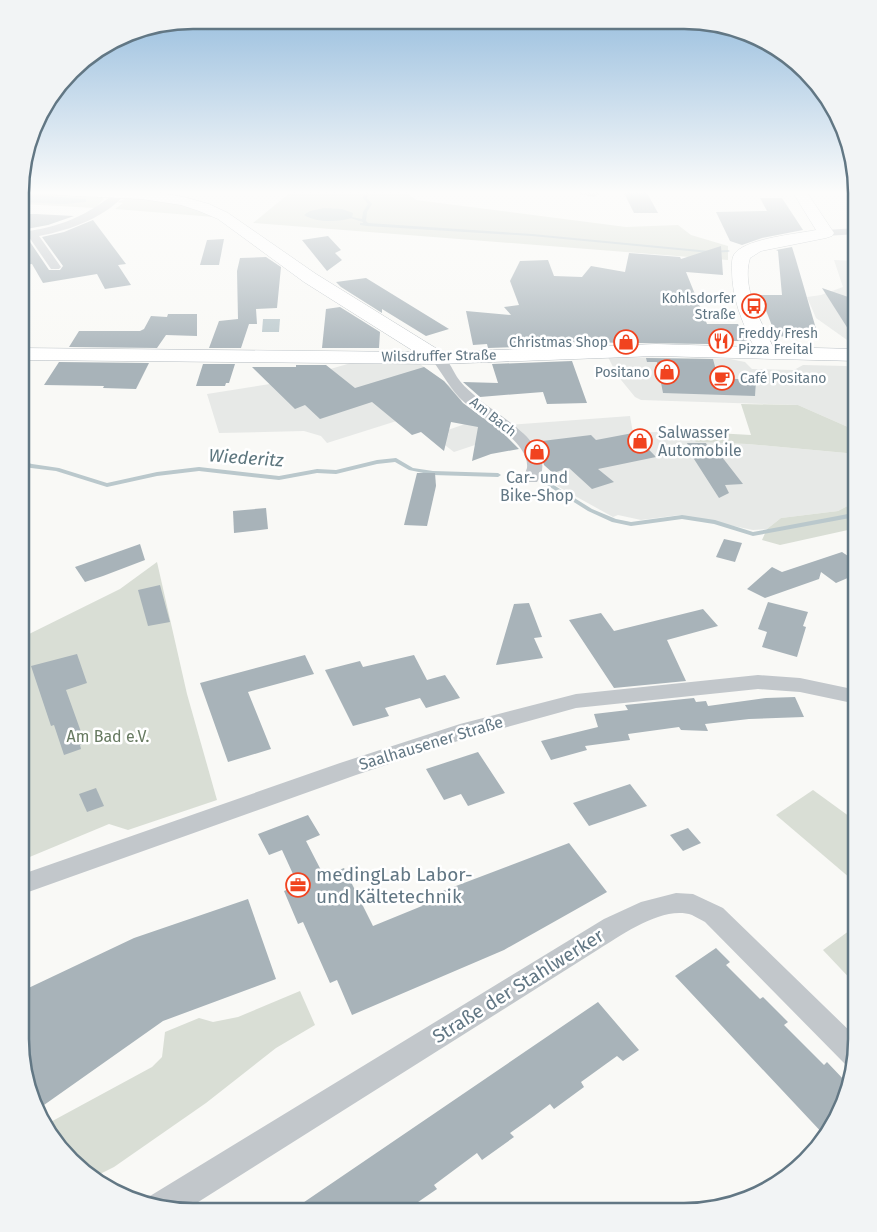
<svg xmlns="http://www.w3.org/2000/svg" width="877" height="1232" viewBox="0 0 877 1232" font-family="'Fira Sans',sans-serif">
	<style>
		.built { fill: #e7e9e7 }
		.green { fill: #d9ded5 }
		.water { fill: #bac8cc }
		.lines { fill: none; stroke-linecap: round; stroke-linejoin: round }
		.stream { fill: #bac8cc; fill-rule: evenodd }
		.building { fill: #a8b3b9 }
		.secondary-casing { stroke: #b4bbc0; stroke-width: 1 }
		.street { fill: #c2c7cb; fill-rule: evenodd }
		.secondary { fill: #fff; fill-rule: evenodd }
		.labels { text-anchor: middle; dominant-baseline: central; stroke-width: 5; stroke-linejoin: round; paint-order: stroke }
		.far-poi-label { font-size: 14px; fill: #627784; stroke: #fff; text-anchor: end }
		.far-street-label { font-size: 14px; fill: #627784; stroke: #fff }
		.poi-label { font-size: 16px; fill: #627784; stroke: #fff; text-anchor: start }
		.park-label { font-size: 16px; fill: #677a61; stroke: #fff }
		.street-label { font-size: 16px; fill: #627784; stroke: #fff }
		.water-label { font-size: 18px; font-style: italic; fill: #5d767e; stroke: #fff }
		.near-poi-label { font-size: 19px; fill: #627784; stroke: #fff; text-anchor: start }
		.near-street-label { font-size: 19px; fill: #627784; stroke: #fff }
		.rim { fill: none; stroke: #627784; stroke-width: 2.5 }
	</style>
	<rect width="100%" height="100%" fill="#f9f9f6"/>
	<g class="built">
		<polygon points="834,260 857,261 857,347 816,318 807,297 821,295 843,287"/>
		<polygon points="608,357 730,359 745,362 752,369 794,370 803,365 846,366 857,370 857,431 798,405 641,400 635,397 617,375"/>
		<polygon points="351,363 420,364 450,386 463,400 327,443 321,436 304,431 219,433 207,394 289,381"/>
		<polygon points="630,416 633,433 680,431 696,442 747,444 857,454 857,501 838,511 781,518 767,529 753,530 680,515 641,520 618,515 613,517 548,481 552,478 553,473 542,463 533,442 507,425"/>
		<polygon points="485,417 508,434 454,452 437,439 449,434 445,431"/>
	</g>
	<g class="green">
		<polygon points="292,191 405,191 416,200 626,227 678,225 691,235 728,246 728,260 253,223"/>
		<polygon points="21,192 101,197 104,199 95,208 21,204"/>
		<polygon points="130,197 188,205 214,217 115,209 123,203 117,202"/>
		<polygon points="741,404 798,405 857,431 857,454 747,444 696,442 680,431 751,435"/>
		<polygon points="857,501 857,528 780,545 762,540 767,529 781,518 838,511"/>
		<polygon points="157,562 187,694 217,800 128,830 109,824 20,861 21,638 120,589"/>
		<polygon points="813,790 857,822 857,884 776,815"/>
		<polygon points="857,925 857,986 823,950"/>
		<polygon points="300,991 315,1025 276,1048 206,1103 114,1167 92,1178 88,1176 45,1125 152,1067 162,1057 165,1032 199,1018 213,1022 238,1017"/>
	</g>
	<g class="water">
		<polygon points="21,194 86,199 86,202 64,204 21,202"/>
		<path d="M324,208L342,209L353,213L352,218C338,222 317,223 304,215L310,211Z"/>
		<polygon points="263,319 280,319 279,332 262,332"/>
	</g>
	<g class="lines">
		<g class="stream">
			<polygon points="364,191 368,191 367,198 372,204 367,212 366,221 368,223 532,234 710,251 728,250 730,251 728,252 710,253 532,236 367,226 360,225 360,223 363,223 363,222 350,218 352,217 362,219 363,212 368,204 363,198"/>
			<polygon points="396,458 413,468 433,471 498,473 501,475 498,477 433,475 409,470 395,462 377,464 336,474 317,473 279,480 199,471 157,476 107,487 56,471 31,468 21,465 21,461 32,464 59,468 107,483 157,472 199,467 279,476 317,469 336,470 377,460"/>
			<polygon points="544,479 592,509 616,519 631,522 682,515 715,520 753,532 848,514 857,510 857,515 850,518 753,536 714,524 682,519 631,526 612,522 588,511 542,482 541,481"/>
		</g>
	</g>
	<g class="building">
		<polygon points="623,191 646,191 658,213 634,213"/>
		<polygon points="760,198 782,198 803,230 762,238 742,245 730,241 716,212 767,211"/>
		<polygon points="21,214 36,214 74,216 48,225 21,230"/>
		<polygon points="93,220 126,264 118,265 131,285 105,289 97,274 43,283 32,264 21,265 21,240 28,239 49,270 60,270 63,266 42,237 64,232"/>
		<polygon points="328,236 341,250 335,253 342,260 327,271 302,240"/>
		<polygon points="224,239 219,265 200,265 207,240"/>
		<polygon points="721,246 723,275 686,272 707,324 738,324 747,341 708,341 709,344 566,342 567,345 488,348 487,344 473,345 466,311 511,315 504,307 519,305 510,281 520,261 548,260 554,276 582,277 591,266 625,272 629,253 680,257 681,259"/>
		<polygon points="792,247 796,260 819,339 776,336 760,295 782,295 778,251 776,250"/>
		<polygon points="266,257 281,267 277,308 256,309 257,324 249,324 241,348 209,348 219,321 238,319 237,271 240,258"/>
		<polygon points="366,278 449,329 426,336 382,309 382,313 341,287 336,282"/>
		<polygon points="822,288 857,300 857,343"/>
		<polygon points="340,307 380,332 379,348 322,348 326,309"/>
		<polygon points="168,314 197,314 197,336 166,335 157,348 69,347 79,331 140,331 144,329 151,316 167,317"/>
		<polygon points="646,358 713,359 718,378 756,380 755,396 663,393 657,362 647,362"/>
		<polygon points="572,361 587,403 547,404 543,392 480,397 463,382 498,383 492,364"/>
		<polygon points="59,362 149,363 136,389 103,388 104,386 44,385"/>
		<polygon points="203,364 235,364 229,383 226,383 225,386 196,386"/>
		<polygon points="296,365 326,365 355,388 424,367 444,381 463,403 502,432 519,449 491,454 472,461 478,427 451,422 444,451 421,432 412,435 372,402 320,419 305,405 295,409 252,367 296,367"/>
		<polygon points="633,433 656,457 598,469 614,482 592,489 569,468 553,473 544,465 542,455 534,442 591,435 596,440"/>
		<polygon points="687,443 706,443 713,458 722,457 743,484 725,485 729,493 719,498 694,459"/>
		<polygon points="417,473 435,473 436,486 427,526 404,525"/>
		<polygon points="266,508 268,529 234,533 233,511"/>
		<polygon points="724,539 742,543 735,562 716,557"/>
		<polygon points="140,544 145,560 103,576 85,582 75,567"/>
		<polygon points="842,552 857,562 857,574 836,583 821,572 819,579 765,598 747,589 772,567 782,572"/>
		<polygon points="160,585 170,622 148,626 138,590"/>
		<polygon points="768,602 808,612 803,626 806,627 797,657 762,647 767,632 758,629"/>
		<polygon points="529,603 542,637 534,638 543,658 496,665 514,604"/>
		<polygon points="703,609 718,626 667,640 686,681 614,688 569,620 601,613 614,631"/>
		<polygon points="77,654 87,683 66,690 85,743 80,745 81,749 64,755 54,725 51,726 31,666"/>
		<polygon points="305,655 314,674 248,692 271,749 228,762 200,683"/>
		<polygon points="414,655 427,680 445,675 460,698 426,708 420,698 385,708 389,716 353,726 325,670 360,661 363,667"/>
		<polygon points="795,697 804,717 749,719 705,724 708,731 681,730 679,727 628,734 630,740 585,746 587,750 551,760 541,741 598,727 594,714 628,710 625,705 694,698 696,702 706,701 708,706 766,698"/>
		<polygon points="478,752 505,793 468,806 461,794 444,800 426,769"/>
		<polygon points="630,784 647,806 589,826 573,803"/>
		<polygon points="96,788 104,806 87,812 79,794"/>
		<polygon points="308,815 320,835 306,841 324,876 344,868 373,926 422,906 419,900 569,843 607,892 504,950 352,1015 337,980 330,983 303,922 298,924 284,891 298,885 282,850 269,855 258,834"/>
		<polygon points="688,828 701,843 683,851 670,835"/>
		<polygon points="248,899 276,979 163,1021 44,1105 31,1085 20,1040 20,992 134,938"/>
		<polygon points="716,948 730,962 726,965 760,999 763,997 788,1022 784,1025 824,1065 827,1062 846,1082 826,1137 675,976"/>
		<polygon points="598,1002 639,1050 623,1061 617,1056 581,1082 584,1087 554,1109 550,1104 534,1116 510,1133 514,1137 482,1160 477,1153 434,1185 437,1189 405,1211 291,1211"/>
	</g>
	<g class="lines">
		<g class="secondary-casing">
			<path id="secondary" d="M51,191H147L184,197L209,204L228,213L316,274L442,352L656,344L754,347C742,321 732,299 732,270C732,264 731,257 736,252C750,238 796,234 816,230L792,191H806L834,233L832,236L826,238L761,251L750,258C741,288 761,321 773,347L857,349V361L656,356L438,364L21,360V348L415,352L304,282L218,219L199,211L181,205L142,199L58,195L53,194Z"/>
		</g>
		<g class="street">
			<path d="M117,191H128C107,217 71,230 39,236L61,267L59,269H51L29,237L21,238V232C59,228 89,215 117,191Z"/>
			<polygon points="574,191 594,191 599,194 594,197 575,193"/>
			<polygon points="857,228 857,234 826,236 821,233 826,230"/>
			<path d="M438,354C448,357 452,369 457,377C461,383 467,389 473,394C493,414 562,446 537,482H525L523,479C524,476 526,471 527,468C530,441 481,417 464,402C450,389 442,373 431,358Z"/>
			<polygon points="758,675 800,678 857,690 857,704 800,692 758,689 576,708 464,739 356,775 20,895 20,875 340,763 460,724 576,694"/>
			<path d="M676,893L693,894L723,908L857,1038V1051L851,1067L845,1064L705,922C701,920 696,917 692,915C663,905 622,935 599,949L184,1211H170L148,1201L150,1196L604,919L641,902Z"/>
		</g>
		<use href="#secondary" class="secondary"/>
	</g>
	<linearGradient id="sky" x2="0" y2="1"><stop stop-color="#95bcdd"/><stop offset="0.53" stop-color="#fcfcfb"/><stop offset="1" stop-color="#fcfcfb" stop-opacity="0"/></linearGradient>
	<rect width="877" height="363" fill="url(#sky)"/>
	<defs>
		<g id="bus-ring" transform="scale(1.25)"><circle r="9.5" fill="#fff" stroke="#f1431f" stroke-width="1.5"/><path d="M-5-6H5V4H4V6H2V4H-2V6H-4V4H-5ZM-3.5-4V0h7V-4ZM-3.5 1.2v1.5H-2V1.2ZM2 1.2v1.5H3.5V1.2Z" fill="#f1431f"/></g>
		<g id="restaurant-ring" transform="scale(1.25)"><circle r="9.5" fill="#fff" stroke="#f1431f" stroke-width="1.5"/><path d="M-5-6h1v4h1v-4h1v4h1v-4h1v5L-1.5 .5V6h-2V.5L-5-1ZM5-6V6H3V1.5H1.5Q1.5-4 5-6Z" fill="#f1431f"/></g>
		<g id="shop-ring" transform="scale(1.25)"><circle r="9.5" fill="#fff" stroke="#f1431f" stroke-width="1.5"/><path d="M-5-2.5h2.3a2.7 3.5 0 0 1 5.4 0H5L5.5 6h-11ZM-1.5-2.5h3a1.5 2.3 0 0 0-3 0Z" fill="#f1431f"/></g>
		<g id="cafe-ring" transform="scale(1.25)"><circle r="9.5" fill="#fff" stroke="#f1431f" stroke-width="1.5"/><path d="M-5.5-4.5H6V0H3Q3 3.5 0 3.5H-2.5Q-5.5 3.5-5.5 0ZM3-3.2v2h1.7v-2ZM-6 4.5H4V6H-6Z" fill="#f1431f"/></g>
		<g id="office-ring" transform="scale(1.25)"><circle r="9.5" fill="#fff" stroke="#f1431f" stroke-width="1.5"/><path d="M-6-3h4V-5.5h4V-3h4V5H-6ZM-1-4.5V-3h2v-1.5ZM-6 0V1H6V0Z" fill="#f1431f"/></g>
	</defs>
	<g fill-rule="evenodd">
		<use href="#bus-ring" x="754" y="306"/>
		<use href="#restaurant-ring" x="721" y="341"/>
		<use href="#shop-ring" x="626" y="342"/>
		<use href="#shop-ring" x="667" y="372"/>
		<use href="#cafe-ring" x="722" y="378"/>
		<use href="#shop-ring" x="640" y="441"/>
		<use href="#shop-ring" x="537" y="452"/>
		<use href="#office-ring" x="298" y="885"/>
	</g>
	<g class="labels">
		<g class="far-poi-label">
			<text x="736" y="298">Kohlsdorfer<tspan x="736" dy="16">Straße</tspan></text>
			<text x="738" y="333" text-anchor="start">Freddy Fresh<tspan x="738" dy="16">Pizza Freital</tspan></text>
			<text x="608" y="342">Christmas Shop</text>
			<text x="650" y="372">Positano</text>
			<text x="740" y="378" text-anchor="start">Café Positano</text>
		</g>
		<g class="far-street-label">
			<text transform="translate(439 356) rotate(-1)">Wilsdruffer Straße</text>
			<text transform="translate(493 417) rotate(38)">Am Bach</text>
		</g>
		<g class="poi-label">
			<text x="658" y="432">Salwasser<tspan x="658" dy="18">Automobile</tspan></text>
			<text x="537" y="477" text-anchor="middle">Car- und<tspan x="537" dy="18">Bike-Shop</tspan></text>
		</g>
		<g class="park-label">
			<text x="108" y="736">Am Bad e.V.</text>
		</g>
		<g class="street-label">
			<text transform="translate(431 743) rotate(-17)">Saalhausener Straße</text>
		</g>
		<g class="water-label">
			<text transform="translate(246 458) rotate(4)">Wiederitz</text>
		</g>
		<g class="near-poi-label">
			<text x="316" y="874">medingLab Labor-<tspan x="316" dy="22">und Kältetechnik</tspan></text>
		</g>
		<g class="near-street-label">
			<text transform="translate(518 986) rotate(-32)">Straße der Stahlwerker</text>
		</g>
	</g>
	<path d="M0 0H877V1232H0ZM193 29H684A164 164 0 0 1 848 193V1039A164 164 0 0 1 684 1203H193A164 164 0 0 1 29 1039V193A164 164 0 0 1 193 29Z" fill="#f2f4f5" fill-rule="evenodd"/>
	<path class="rim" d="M193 29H684A164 164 0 0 1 848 193V1039A164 164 0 0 1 684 1203H193A164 164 0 0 1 29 1039V193A164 164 0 0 1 193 29Z"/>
</svg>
